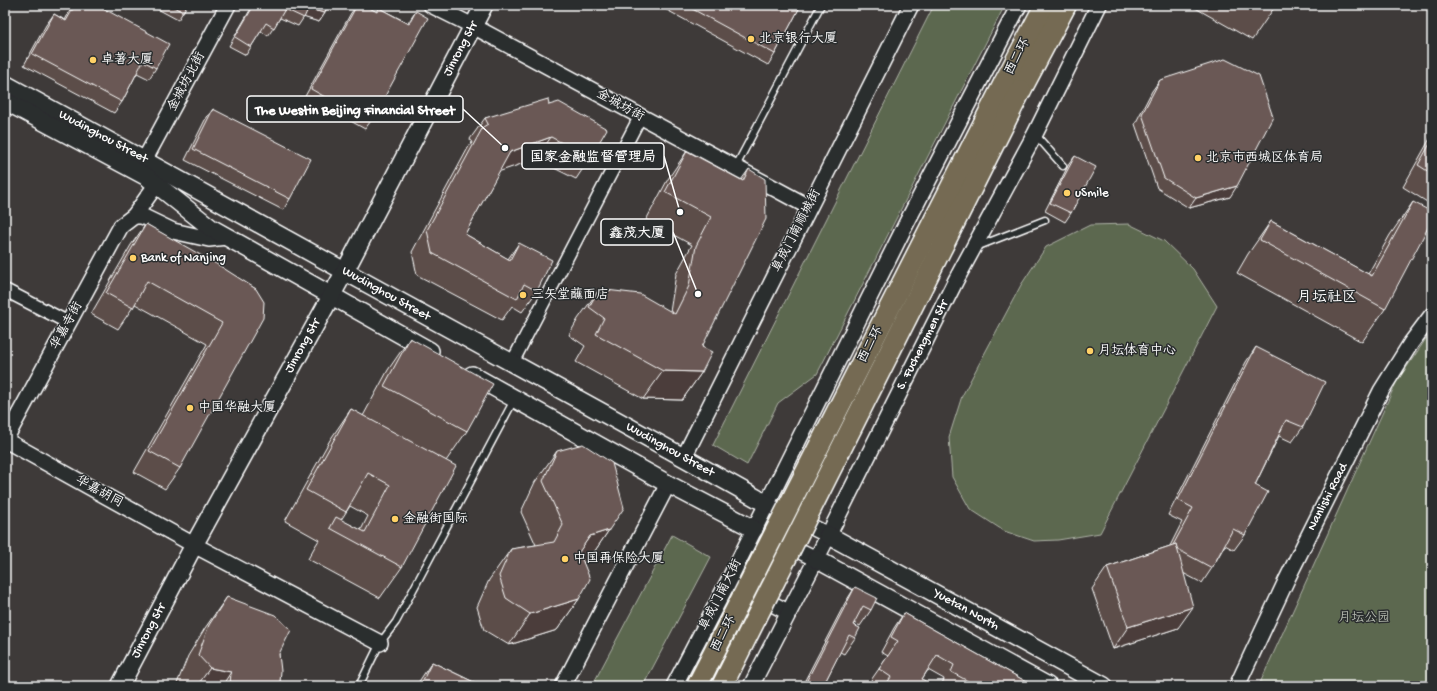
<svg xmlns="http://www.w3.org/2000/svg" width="1437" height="691" viewBox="0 0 1437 691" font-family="'Gochi Hand','LXGW WenKai TC',sans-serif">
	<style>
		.green { fill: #5c674f; stroke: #aeb3a7 }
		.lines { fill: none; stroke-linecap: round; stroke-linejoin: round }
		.service-casing { stroke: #fff; stroke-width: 9 }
		.minor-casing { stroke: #fff; stroke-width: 15 }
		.tertiary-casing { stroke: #fff; stroke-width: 18 }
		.secondary-casing { stroke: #fff; stroke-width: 20 }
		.trunk-casing { stroke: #fff; stroke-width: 23 }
		.service { stroke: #2a2d2e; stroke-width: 6 }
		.minor { stroke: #2a2d2e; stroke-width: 12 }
		.tertiary { stroke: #2a2d2e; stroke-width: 15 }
		.secondary { stroke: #2a2d2e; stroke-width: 17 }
		.trunk { stroke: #746b52; stroke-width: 20 }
		.trunk-bridge-casing { stroke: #fff; stroke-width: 23; stroke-linecap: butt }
		.trunk-bridge { stroke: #746b52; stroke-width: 20 }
		.wall { fill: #5c4d48; stroke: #fff; fill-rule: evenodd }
		.shaded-wall { fill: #4b3e3b; stroke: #fff }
		.building { fill: #6b5954; stroke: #fff }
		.poi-dot { fill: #ffd166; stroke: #2a2d2e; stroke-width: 1.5 }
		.labels { text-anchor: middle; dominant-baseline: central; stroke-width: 3; stroke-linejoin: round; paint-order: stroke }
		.poi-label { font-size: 13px; fill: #fff; stroke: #2a2d2e; text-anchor: start }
		.street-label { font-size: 13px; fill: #fff; stroke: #2a2d2e }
		.park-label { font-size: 13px; fill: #b6bbb0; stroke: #2a2d2e }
		.quarter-label { font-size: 15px; fill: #fff; stroke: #2a2d2e }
		.leader { fill: none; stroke: #fff; stroke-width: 1.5 }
		.callout-dot { fill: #fff; stroke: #2a2d2e; stroke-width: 1.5 }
		.callout { fill: #2a2d2e; stroke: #fff; stroke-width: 1.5 }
		.callout-label { font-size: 14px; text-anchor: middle; font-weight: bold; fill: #fff }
	</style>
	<rect width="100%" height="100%" fill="#3e3a39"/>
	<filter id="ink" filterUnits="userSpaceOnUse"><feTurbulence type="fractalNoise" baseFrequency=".025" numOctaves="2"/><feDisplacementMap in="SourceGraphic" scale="8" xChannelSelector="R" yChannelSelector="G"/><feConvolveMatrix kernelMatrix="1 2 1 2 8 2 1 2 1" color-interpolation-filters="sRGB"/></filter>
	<g filter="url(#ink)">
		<g class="green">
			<polygon points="934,5 1005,5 817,374 778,403 747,465 713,445"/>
			<polygon points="1129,224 1164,241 1193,269 1217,306 1100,533 1058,540 1034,541 1004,531 970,509 952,477 949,437 962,396 1021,285 1046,247 1090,225"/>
			<polygon points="1432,330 1432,686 1266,686 1260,683 1396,383"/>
			<polygon points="672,535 711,557 643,686 592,686"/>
		</g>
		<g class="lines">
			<g class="service-casing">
				<g id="service">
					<polyline points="1035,134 1063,166"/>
					<polyline points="735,168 821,5"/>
					<polyline points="976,247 1045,220"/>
					<polyline points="359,686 380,643 396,622 514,400"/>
				</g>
			</g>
			<g class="minor-casing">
				<g id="minor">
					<polyline points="5,290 69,323"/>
					<polyline points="512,363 640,117"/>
				</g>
			</g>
			<g class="tertiary-casing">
				<g id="tertiary">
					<polyline points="431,5 473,26 809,207"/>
					<polyline points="145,159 228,5"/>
					<polyline points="156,185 134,216 121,226 5,440 194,545 380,643"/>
					<polyline points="134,216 142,216 173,231 209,239 226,237"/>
					<polyline points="684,457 911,5"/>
					<polyline points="776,509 828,535"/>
					<polyline points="782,542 816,559"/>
					<polyline points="737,586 788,612"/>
					<polyline points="563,686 668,484"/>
					<polyline points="674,686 728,582 906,224 1019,5"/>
					<polyline points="751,686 823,546 956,280 1035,134 1099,5"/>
					<polyline points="1237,686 1287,579 1381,391 1411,343 1432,315"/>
				</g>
			</g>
			<g class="secondary-casing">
				<g id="secondary">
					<path d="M5,84C119,146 232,209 346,272C486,349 627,425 767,504"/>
					<polyline points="5,101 147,177 211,228 430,351"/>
					<polyline points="472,375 668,484 754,529"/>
					<polyline points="828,535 1104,686"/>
					<polyline points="816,559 1048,686"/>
					<polyline points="120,686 194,545 345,271 484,5"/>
				</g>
			</g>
			<g class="trunk-casing">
				<g id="trunk">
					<polyline points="1004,83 1045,5"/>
					<polyline points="1021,90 1066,5"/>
				</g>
			</g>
			<use href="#service" class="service"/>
			<use href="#minor" class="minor"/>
			<use href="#tertiary" class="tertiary"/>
			<use href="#secondary" class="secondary"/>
			<use href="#trunk" class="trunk"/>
			<g class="trunk-bridge-casing">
				<g id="trunk-bridge">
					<polyline points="697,686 1004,83"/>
					<polyline points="722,686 1021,90"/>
				</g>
			</g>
			<use href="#trunk-bridge" class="trunk-bridge"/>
		</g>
		<g class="wall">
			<polygon points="73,5 97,5 156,68 149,79 137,73 122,102 114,113 24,65 46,25 54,14 65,20"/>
			<polygon points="153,5 187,5 183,12 178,20 152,6"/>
			<polygon points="253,5 327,5 325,13 319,22 304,17 298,26 280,18 268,36 261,31 246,55 229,46"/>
			<polygon points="357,5 364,5 376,12 379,8 408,23 416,11 373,118 365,129 329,109 326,112 303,100 351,13"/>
			<polygon points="616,5 801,5 775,54 768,65 665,9 642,9"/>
			<polygon points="1190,5 1276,5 1252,40"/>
			<polygon points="1160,80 1230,197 1189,208 1157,188 1135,124 1152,91"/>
			<polygon points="549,105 590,158 576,179 536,159 499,171 465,234 508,259 519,243 537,291 522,312 512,306 502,320 417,275 412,252 468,148 472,143 470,139 485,118"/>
			<polygon points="213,109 290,199 283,210 185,160 205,120"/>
			<polygon points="1432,135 1432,205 1403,187"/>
			<polygon points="687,151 741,180 749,169 702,347 702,372 682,400 643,399 576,362 585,346 569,335 578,319 598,291 603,294 670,312 676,274 692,245 646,220 668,179"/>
			<polygon points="1075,156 1071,213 1065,222 1045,211 1069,164"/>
			<polygon points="1413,202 1385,309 1362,342 1237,273 1248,254 1271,221 1368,274 1390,235"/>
			<polygon points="146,224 256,289 180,468 165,489 134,472 207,344 135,304 118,329 91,314 131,245"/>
			<path d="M410,338L467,431L446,461L402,567L380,598L308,559L314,548L319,540L285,521L330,440L351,409L363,416L388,370ZM350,506L368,516L361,530L341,520Z"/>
			<polygon points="1256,347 1303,427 1292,442 1279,436 1255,485 1245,535 1234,550 1225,545 1212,568 1202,583 1183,573 1178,628 1113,649 1092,589 1107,567 1170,546 1182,522 1168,515 1246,362"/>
			<polygon points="557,451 609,530 588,561 583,562 579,599 557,630 509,645 484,630 477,607 489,580 511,549 536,545 521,512 535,482"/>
			<polygon points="855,587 871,610 860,626 855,623 853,625 855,638 844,654 840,652 823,686 802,686 845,603"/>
			<polygon points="227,597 279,654 280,682 283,686 176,686 188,656 205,628"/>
			<polygon points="904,613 1034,686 941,686 944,679 928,670 922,679 929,686 873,686 869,683 888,656 881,652 894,628"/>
			<polygon points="432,662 482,686 416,686"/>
		</g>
		<g class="shaded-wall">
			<polygon points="616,5 668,5 665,9 642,9"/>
			<polygon points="308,9 325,13 319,22 303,17"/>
			<polygon points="551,137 536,159 495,173 510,152"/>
			<polygon points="1237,186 1230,197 1189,208 1196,198"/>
			<polygon points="663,371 702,372 682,400 643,399"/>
			<polygon points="609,530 588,561 568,567 590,536"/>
			<polygon points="579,599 557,630 509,645 530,614"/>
			<polygon points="1193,607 1178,628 1113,649 1128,627"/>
			<polygon points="210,668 231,672 222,686 197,686"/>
		</g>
		<g class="building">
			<polygon points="75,5 97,5 169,44 156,68 143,61 122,102 32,54 54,14 66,21"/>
			<polygon points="170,5 187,5 183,12"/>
			<polygon points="254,5 327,5 325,13 308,9 304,18 285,9 274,28 266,23 251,47 235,37"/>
			<polygon points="357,5 364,5 377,12 379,8 409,24 416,11 428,18 373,118 336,98 334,102 311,89"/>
			<polygon points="685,5 801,5 775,54"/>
			<polygon points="1271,5 1276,5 1275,7"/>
			<polygon points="1225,59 1259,76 1273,117 1237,186 1196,198 1164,178 1142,114 1160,80"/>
			<polygon points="548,99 549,105 559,102 607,129 590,158 551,137 510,152 465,234 510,260 519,243 552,260 537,291 524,284 517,299 432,253 427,230 483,127 488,124 485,118"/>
			<polygon points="213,109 311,159 290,199 193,149"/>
			<polygon points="1432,140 1432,174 1418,165"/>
			<polygon points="687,151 743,181 749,169 765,179 766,219 702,347 712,352 702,372 663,371 596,334 604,318 589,307 598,291 603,295 606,290 640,294 675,314 689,286 696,246 711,217 665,192"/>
			<polygon points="1075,156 1096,167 1071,213 1050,203"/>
			<polygon points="1413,202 1432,212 1432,220 1385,309 1260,240 1271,221 1372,276"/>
			<polygon points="146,224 220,266 256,289 264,302 263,318 180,468 149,451 222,323 147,281 133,308 106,293"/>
			<polygon points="410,338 493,384 467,431 384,386"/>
			<polygon points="1256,347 1325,382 1303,427 1286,420 1255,485 1268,492 1245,535 1233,529 1212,568 1177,549 1176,544 1173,545 1193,508 1178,500"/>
			<polygon points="351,409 456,466 402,567 330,528 336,517 365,532 390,485 368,473 346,512 306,490"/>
			<polygon points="583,444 612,463 624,508 609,530 590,536 579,552 590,579 579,599 530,614 506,598 499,576 511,549 554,542 563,525 543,481 557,451"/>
			<polygon points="1176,544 1193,607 1128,627 1107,567"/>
			<polygon points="855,587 877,598 871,610 863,606 853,625 860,628 855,638 849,635 823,686 804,686"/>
			<polygon points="227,597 275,615 291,630 279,654 281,671 280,682 283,686 230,686 231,672 210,668 198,655 209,625"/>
			<polygon points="904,613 1034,686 977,686 951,672 954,665 937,655 922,679 930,684 929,686 885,686 891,677 879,669 898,641 891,637"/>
			<polygon points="432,662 482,686 420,686"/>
		</g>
	</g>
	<g class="poi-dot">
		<circle cx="751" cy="39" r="4"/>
		<circle cx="93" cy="60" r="4"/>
		<circle cx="1198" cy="158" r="4"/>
		<circle cx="1067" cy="193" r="4"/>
		<circle cx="133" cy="258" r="4"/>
		<circle cx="523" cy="295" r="4"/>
		<circle cx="1090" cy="351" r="4"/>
		<circle cx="190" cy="408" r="4"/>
		<circle cx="395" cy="519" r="4"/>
		<circle cx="565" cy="559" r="4"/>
	</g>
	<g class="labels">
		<g class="poi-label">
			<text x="759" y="39">北京银行大厦</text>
			<text x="101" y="60">卓著大厦</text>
			<text x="1206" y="158">北京市西城区体育局</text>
			<text x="1075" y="193">uSmile</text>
			<text x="141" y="258">Bank of Nanjing</text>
			<text x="531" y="295">三矢堂蘸面店</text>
			<text x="1098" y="351">月坛体育中心</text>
			<text x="198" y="408">中国华融大厦</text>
			<text x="403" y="519">金融街国际</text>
			<text x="573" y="559">中国再保险大厦</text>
		</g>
		<g class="street-label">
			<text transform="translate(461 49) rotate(-62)">Jinrong Str</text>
			<text transform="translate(1018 57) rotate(-63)">西二环</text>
			<text transform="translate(187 82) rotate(-62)">金城坊北街</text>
			<text transform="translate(620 106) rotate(29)">金城坊街</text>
			<text transform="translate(103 137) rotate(28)">Wudinghou Street</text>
			<text transform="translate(797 231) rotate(-63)">阜成门南顺城街</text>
			<text transform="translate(386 294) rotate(29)">Wudinghou Street</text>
			<text transform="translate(67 326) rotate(-61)">华嘉寺街</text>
			<text transform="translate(871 345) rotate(-63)">西二环</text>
			<text transform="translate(923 345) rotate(-63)">S. Fuchengmen Str</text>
			<text transform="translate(303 346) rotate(-61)">Jinrong Str</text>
			<text transform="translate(670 450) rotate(29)">Wudinghou Street</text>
			<text transform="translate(99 492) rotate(29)">华嘉胡同</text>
			<text transform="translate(1328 497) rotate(-63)">Nanlishi Road</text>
			<text transform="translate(721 595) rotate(-63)">阜成门南大街</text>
			<text transform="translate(966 610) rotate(29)">Yuetan North</text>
			<text transform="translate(149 631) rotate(-62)">Jinrong Str</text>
			<text transform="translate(724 634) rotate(-63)">西二环</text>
		</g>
		<g class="park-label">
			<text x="1364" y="618">月坛公园</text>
		</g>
		<g class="quarter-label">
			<text x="1327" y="298">月坛社区</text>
		</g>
	</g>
	<path class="leader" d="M505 148L463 109M680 212L664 156M698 294L673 232"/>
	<g class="callout-dot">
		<circle cx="505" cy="148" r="4"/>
		<circle cx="680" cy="212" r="4"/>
		<circle cx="698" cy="294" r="4"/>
	</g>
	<g class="callout">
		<rect x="247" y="96" width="216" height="26" rx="4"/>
		<rect x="522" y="143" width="142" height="26" rx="4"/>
		<rect x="601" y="219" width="72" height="26" rx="4"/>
	</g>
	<g class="callout-label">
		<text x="355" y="114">The Westin Beijing Financial Street</text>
		<text x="593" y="161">国家金融监督管理局</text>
		<text x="637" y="237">鑫茂大厦</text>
	</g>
	<rect width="1437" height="691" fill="none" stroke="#2a2d2e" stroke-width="20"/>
	<rect x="10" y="10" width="1417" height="671" fill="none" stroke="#fff" stroke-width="1.5" filter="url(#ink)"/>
</svg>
